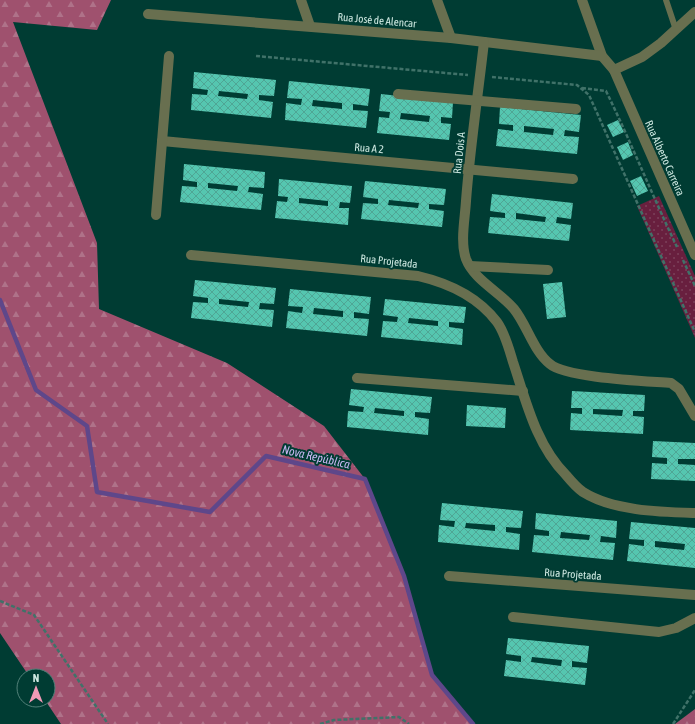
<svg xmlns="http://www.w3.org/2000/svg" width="695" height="724" viewBox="0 0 695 724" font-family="'Asap Condensed',sans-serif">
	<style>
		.forest { fill: url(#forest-firs) }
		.park { fill: url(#park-dots) }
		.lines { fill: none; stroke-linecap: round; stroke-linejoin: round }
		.stream { stroke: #5e478a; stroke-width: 4.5 }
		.building { fill: url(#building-cross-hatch); fill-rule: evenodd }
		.path { stroke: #407269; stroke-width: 2.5; stroke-dasharray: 4 2; stroke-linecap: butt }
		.lane { stroke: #686f4f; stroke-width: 6 }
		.street { stroke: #686f4f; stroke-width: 10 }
		.labels { text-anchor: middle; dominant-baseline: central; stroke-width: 4; stroke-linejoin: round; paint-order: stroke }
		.street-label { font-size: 11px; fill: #cee9e2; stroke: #003c33 }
		.water-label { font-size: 12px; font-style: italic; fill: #c8b7f1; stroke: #003c33 }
	</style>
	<defs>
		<pattern id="forest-firs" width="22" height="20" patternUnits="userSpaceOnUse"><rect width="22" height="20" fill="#9f516e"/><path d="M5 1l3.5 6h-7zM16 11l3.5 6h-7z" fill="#af7289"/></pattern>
		<pattern id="park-dots" width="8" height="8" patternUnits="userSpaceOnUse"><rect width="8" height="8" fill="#681f3e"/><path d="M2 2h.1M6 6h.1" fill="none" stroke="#7c405a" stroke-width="1.8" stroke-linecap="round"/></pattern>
		<pattern id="building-cross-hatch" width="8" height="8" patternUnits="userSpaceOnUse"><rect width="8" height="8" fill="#55c6b0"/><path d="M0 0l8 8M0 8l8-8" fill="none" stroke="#4fa695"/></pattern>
	</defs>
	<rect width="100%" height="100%" fill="#003c33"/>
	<g class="forest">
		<polygon points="0,0 111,0 97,30 13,22 97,243 99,309 227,363 324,426 365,479 404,576 432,675 473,724 61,724 45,700 48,700 48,676 29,676 0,633"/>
		<polygon points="695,709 695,724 675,724"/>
	</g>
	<polygon class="park" points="659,196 695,276 695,338 637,206"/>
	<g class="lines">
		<polyline class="stream" points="0,300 36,390 87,426 97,492 210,512 266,456 365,479 404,576 432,675 473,724"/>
	</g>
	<g class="building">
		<path d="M194,72L276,80L274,96L259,95V100L273,102L271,118L191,110L192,94L207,95L208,90L193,88ZM219,91L248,94L247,99L218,96Z"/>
		<path d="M289,81L370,89L368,106L353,104V110L368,111L366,128L285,120L286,103L301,105L302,99L287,98ZM313,100L342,103V109L312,106Z"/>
		<path d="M381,94L453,102L452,118L441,117V123L451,124L449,140L377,133L379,117L389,118L390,112L379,111ZM401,113L430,116L429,122L400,119Z"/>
		<path d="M500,107L581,115L579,132L565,130L564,136L579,137L577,154L496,146L498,129L513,131V125L499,124ZM524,126L554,129L553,135L524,132Z"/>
		<polygon points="618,120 624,132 613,137 607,125"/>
		<polygon points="628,142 633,155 623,160 617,147"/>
		<path d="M184,164L265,172L264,188L249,187L248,192L263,194L261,210L180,202L182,186L197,187V182L183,180ZM208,183L238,186L237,191L208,188Z"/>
		<polygon points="641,176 648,191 637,196 630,181"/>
		<path d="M279,179L352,186L350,203L340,202L339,208H349L348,225L275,218L277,201L287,202L288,197L278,196ZM299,198L328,201V206L299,203Z"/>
		<path d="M365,181L446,189L444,205L429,204V209L444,211L442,227L361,219L363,203L378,204V199L363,197ZM389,200L419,203L418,208L388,205Z"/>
		<path d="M492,194L573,203L571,219L557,217L556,223L571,225L569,241L488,233L490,217L505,218V213L490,211ZM516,213L546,217L545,222L516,219Z"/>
		<path d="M195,280L276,288L274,304L260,303L259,309L274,310L272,327L191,318L193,302L208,303V298L193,296ZM219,299L249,302L248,307L219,304Z"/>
		<polygon points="562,282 566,317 547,319 543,284"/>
		<path d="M290,289L371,297L369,314L354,312V318L369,319L367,336L286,328L288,311L302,313L303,307L288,306ZM314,308L343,311V317L313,314Z"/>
		<path d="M385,299L466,307L464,323L449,322V327L463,329L462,345L381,337L383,321L397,322L398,317L383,315ZM409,318L438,321V326L408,323Z"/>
		<path d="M351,389L432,397L430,413L415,412V417L429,419L428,435L347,427L348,411L363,412L364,407L349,405ZM375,408L404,411V416L374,413Z"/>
		<path d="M572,391L645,395L644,411H633V416L644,417L643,434L570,430L571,413L582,414V408H571ZM593,409L623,410L622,416L593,414Z"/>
		<polygon points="467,405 506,408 505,428 466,426"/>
		<polygon points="653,441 695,443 695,459 678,459 678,464 695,465 695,481 651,479 652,463 667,464 667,458 652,457"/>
		<path d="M442,503L523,511L521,528L506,527V532L520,534L519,550L438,542L439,525L454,527L455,521L440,520ZM466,523L495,525V531L465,528Z"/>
		<path d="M536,513L617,521L616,538L601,536L600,542L615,543L613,560L532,552L534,535L549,536V531L535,529ZM561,532L590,535L589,540L560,538Z"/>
		<path d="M631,522L695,528V568L627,561L629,544L644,546V540L629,539ZM655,541L685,544L684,550L655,547Z"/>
		<path d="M508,638L589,646L587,663L572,661V667L587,668L585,685L504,676L506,660L521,662V656L506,654ZM532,657L562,660L561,666L531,662Z"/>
	</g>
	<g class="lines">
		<g class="path">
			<polyline points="256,56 468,75"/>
			<polyline points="492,77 577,85 589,95 695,332"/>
			<path d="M582,88L606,91C631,142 652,195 677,247"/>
			<polyline points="683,260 695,286"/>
			<polyline points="0,601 34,615 108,724"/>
			<polyline points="320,724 334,720 399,717 409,724"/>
			<polyline points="673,724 695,690"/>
		</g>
		<polyline class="lane" points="666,0 676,30"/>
		<g class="street">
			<polyline points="301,0 310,26"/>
			<polyline points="437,0 451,38"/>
			<polyline points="582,0 602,56 614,70 642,57 661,43 695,12"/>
			<polyline points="148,14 451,38 602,56"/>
			<path d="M484,42C478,95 470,148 466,201C465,219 460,242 466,259C474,280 500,292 514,309C527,325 534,352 550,364C566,378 646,381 671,383L679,389L695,416"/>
			<polyline points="614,70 695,255"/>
			<polyline points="398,94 576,109"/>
			<polyline points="162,141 573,179"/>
			<polyline points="156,215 169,56"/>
			<path d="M191,255L418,276C448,283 478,297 497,322C505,333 509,349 513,362C526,401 536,445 566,475C571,481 577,488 583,492C613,511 660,512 695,513"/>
			<polyline points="470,266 548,270"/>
			<polyline points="357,378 523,391"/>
			<polyline points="449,576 695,595"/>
			<polyline points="513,617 659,632 676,628 695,618"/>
		</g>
	</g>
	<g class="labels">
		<g class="street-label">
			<text transform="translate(377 20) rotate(5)">Rua José de Alencar</text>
			<text transform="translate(369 148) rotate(5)">Rua A 2</text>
			<text transform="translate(459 153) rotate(-84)">Rua Dois A</text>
			<text transform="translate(665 158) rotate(66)">Rua Alberto Carreira</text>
			<text transform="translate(389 261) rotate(6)">Rua Projetada</text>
			<text transform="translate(573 574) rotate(4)">Rua Projetada</text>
		</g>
		<g class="water-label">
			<text transform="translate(316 457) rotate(13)">Nova República</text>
		</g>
	</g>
	<g transform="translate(36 688)"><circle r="19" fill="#003c33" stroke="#528179"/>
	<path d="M0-3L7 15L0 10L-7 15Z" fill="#f09ab7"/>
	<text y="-6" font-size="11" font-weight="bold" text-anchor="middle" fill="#cee9e2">N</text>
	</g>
</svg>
